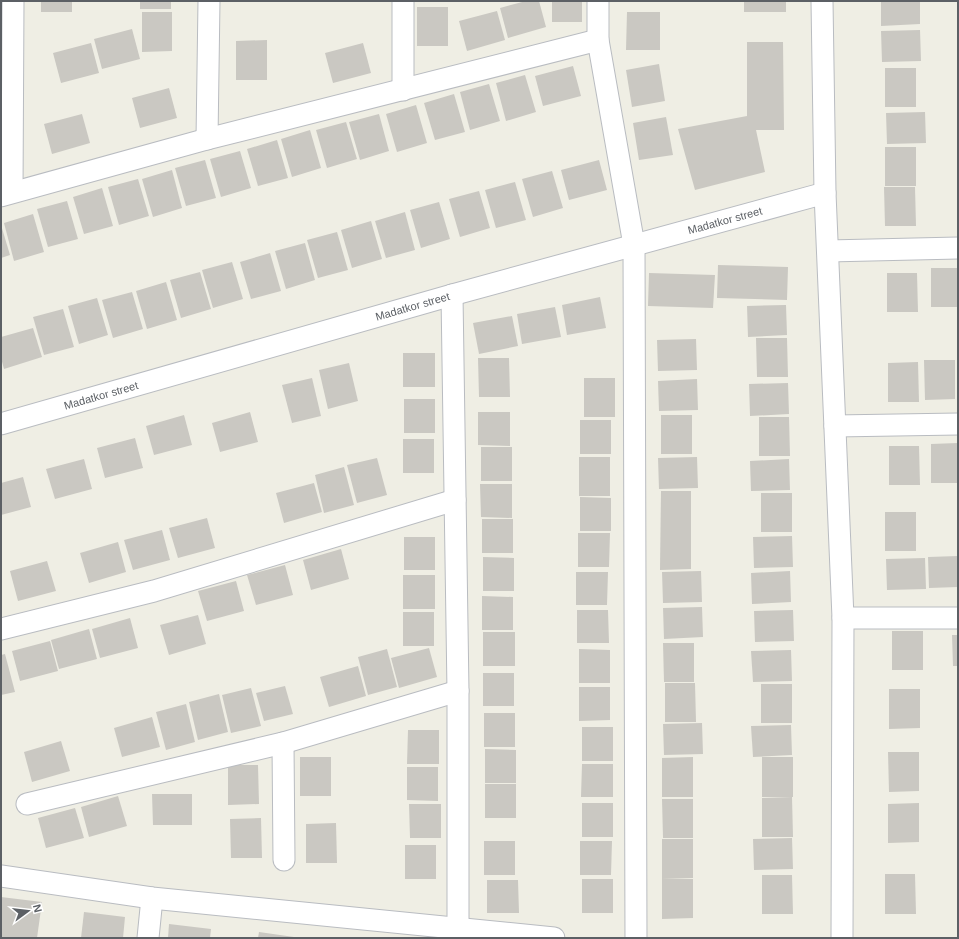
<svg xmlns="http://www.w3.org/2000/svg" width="959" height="939" viewBox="0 0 959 939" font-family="Arial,sans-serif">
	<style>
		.building { fill: #cac8c2 }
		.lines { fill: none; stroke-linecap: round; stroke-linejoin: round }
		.minor-casing { stroke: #b9bcc1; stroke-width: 23 }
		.minor { stroke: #fff; stroke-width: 21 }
		.labels { text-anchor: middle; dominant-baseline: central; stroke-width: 3; stroke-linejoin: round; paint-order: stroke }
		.street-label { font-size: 11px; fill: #5c6065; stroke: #fff }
	</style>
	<rect width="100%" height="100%" fill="#efeee4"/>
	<g class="building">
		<rect x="41" y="1" width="31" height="11"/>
		<rect x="140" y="1" width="31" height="8"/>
		<polygon points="526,1 539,1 546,27 508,38 500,8"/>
		<rect x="552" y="1" width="30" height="21"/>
		<rect x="744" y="1" width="42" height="11"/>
		<polygon points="881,1 920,1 920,24 881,26"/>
		<rect x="417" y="7" width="31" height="39"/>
		<polygon points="497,11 505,40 467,51 459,21"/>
		<polygon points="142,12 172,12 172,51 142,52"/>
		<polygon points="627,12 660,12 660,50 626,50"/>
		<polygon points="132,29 140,59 102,69 94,39"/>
		<polygon points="920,30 921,61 882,62 881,31"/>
		<polygon points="267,40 267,80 236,80 236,41"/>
		<polygon points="747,42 783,42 784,130 756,130 765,172 695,190 678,129 747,116"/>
		<polygon points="91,43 99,73 61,83 53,53"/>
		<polygon points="363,43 371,73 333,83 325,53"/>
		<polygon points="659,64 665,101 632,107 626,70"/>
		<polygon points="573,66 581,96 543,106 535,76"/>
		<rect x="885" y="68" width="31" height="39"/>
		<polygon points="525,75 536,112 506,121 496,83"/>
		<polygon points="489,84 500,121 470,130 460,92"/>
		<polygon points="169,88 177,118 140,128 132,98"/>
		<polygon points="454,94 465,132 435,140 424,103"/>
		<polygon points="416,105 427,143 397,152 386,114"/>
		<polygon points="925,112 926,143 887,144 886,113"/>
		<polygon points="82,114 90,143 52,154 44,124"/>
		<polygon points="379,114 389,151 360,160 349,122"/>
		<polygon points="666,117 673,155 639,160 633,123"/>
		<polygon points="346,122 357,159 327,168 316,130"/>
		<polygon points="310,130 321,168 292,177 281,139"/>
		<polygon points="277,140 288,178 258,186 247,149"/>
		<rect x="885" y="147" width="31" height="39"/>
		<polygon points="240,151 251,188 221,197 210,159"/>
		<polygon points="205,160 216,198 186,206 175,168"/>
		<polygon points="599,160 607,190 569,200 561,170"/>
		<polygon points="172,170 182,208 153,217 142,179"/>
		<polygon points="552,171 563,208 533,217 522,179"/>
		<polygon points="138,179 149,216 119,225 108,187"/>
		<polygon points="515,182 526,220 496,228 485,190"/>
		<polygon points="884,187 915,187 916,226 885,226"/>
		<polygon points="102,188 113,226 84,234 73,197"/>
		<polygon points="479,191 490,228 460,237 449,199"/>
		<polygon points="67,201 78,239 48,247 37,209"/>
		<polygon points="439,202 450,239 421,248 410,210"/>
		<polygon points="405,212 415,250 386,258 375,221"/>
		<polygon points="33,214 44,252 14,261 4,223"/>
		<polygon points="371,221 382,259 352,268 341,230"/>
		<polygon points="1,225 10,255 1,258"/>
		<polygon points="337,232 348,270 318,278 307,240"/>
		<polygon points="305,243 315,280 286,289 275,251"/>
		<polygon points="270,253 281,291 251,299 240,262"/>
		<polygon points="232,262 243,299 213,308 202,270"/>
		<polygon points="718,265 788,267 787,300 717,298"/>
		<rect x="931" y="268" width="27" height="39"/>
		<polygon points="200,272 211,309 181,318 170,280"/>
		<polygon points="649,273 715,275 713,308 648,306"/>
		<polygon points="887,273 917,273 918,312 887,312"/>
		<polygon points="166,282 177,320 147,329 136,291"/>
		<polygon points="132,292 143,329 113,338 102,300"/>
		<polygon points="600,297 606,328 567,335 562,305"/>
		<polygon points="97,298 108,335 79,344 68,306"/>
		<polygon points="786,305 787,335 748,337 747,306"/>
		<polygon points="555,307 561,337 522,344 517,314"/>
		<polygon points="63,309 74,347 44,355 33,317"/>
		<polygon points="512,316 518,346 479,354 473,323"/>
		<polygon points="33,328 42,357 4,369 1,358 1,337"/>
		<polygon points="756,338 787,338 788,377 757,377"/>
		<polygon points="696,339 697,370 658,371 657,340"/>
		<rect x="403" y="353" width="32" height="34"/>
		<polygon points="478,358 509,358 510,397 479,397"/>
		<polygon points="924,360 955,360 955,399 925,400"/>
		<polygon points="918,362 919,402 888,402 888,363"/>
		<polygon points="349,363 358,401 328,409 319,370"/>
		<polygon points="312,378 321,416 292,423 282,385"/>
		<rect x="584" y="378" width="31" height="39"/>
		<polygon points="697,379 698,410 659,411 658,381"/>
		<polygon points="788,383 789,414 750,416 749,384"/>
		<rect x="404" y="399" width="31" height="34"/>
		<polygon points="250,412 258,442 220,452 212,423"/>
		<polygon points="478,412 510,412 510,446 478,445"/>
		<polygon points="184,415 192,445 154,455 146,426"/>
		<rect x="661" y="415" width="31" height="39"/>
		<polygon points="759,417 789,417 790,456 759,456"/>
		<rect x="580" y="420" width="31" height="34"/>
		<polygon points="135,438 143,468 105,478 97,448"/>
		<rect x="403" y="439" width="31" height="34"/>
		<polygon points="958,443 958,483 931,483 931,444"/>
		<polygon points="889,446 919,446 920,485 889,485"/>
		<rect x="481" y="447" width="31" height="34"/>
		<rect x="579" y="457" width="31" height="39"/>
		<polygon points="697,457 698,488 659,489 658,458"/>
		<polygon points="377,458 387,495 357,503 347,465"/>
		<polygon points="84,459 92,489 55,499 46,469"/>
		<polygon points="789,459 790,490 751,491 750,461"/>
		<polygon points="344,467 354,505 324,513 315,475"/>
		<polygon points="23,477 31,507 1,515 1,483"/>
		<polygon points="314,483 322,512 284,523 276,493"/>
		<polygon points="480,484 512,484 512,518 481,517"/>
		<polygon points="661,491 691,491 691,569 660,570"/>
		<rect x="761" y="493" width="31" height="39"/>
		<polygon points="580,497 611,498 611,531 580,531"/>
		<rect x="885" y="512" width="31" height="39"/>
		<polygon points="207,518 215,548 178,558 169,528"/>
		<rect x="482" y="519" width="31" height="34"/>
		<polygon points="162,530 170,560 133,570 124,540"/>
		<polygon points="578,533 610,533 609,567 578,567"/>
		<polygon points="792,536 793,567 754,568 753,537"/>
		<rect x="404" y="537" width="31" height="33"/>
		<polygon points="118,542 126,572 89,583 80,553"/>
		<polygon points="341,549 349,579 311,590 303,560"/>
		<polygon points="958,556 958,587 929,588 928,557"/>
		<polygon points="483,557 514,558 514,591 483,591"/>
		<polygon points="925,558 926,589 887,590 886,559"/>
		<polygon points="47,561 56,591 18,601 10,571"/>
		<polygon points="285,565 293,595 256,605 247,575"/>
		<polygon points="701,571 702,602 663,603 662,572"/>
		<polygon points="790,571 791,602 752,604 751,573"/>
		<polygon points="576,572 608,572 607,605 576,605"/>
		<rect x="403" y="575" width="32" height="34"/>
		<polygon points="236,581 244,611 207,621 198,591"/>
		<polygon points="482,596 513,597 513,630 482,630"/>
		<polygon points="702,607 703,637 664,639 663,608"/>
		<polygon points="577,610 608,610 609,643 577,643"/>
		<polygon points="793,610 794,641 755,642 754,611"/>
		<rect x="403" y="612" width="31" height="34"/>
		<polygon points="198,615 206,644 169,655 160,625"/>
		<polygon points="130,618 138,648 100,658 92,629"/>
		<polygon points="89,629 97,659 59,669 51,640"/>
		<rect x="892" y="631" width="31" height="39"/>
		<rect x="483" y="632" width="32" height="34"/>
		<polygon points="952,635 958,635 958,666 953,666"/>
		<polygon points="50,641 58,671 20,681 12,651"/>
		<polygon points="663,643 694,643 694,682 664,682"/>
		<polygon points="429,648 437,677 399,688 391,658"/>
		<polygon points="387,649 397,687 368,695 358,657"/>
		<polygon points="579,649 610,650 610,683 579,683"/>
		<polygon points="791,650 792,681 753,682 751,651"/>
		<polygon points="5,654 15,692 1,695 1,655"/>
		<polygon points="358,666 366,696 329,707 320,677"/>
		<rect x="483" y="673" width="31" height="33"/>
		<polygon points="665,683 695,683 696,722 665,722"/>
		<rect x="761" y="684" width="31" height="39"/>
		<polygon points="285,686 293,714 264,721 256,693"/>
		<polygon points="579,687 610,687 610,720 579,721"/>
		<polygon points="251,688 261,726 231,733 222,695"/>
		<polygon points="889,689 920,689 920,728 889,729"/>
		<polygon points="219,694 228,732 198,740 189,702"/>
		<polygon points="186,704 195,742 166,750 156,712"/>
		<rect x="484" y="713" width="31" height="34"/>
		<polygon points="152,717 160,747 122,757 114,728"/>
		<polygon points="702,723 703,754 664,755 663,724"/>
		<polygon points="791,725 792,755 753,757 751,726"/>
		<rect x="582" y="727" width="31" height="34"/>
		<polygon points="408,730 439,730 439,764 407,764"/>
		<polygon points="61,741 70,771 32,782 24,752"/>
		<polygon points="485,749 516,750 516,783 485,783"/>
		<polygon points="888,752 919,752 919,791 889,792"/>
		<rect x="300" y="757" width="31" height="39"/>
		<polygon points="693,757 693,797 662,797 662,758"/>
		<rect x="762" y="757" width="31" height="40"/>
		<polygon points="582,764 613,764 613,797 581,797"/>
		<polygon points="228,765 258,765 259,804 228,805"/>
		<polygon points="407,767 438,767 438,801 407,800"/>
		<rect x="485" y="784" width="31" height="34"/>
		<polygon points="152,794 192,794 192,825 153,825"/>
		<polygon points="118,796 127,826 89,837 81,807"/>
		<polygon points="792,797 793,837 762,837 762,798"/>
		<polygon points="662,799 693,799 693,838 663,838"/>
		<rect x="582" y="803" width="31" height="34"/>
		<polygon points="919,803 919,842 888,843 888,804"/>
		<polygon points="409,804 441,804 441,838 410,838"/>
		<polygon points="75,808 84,838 46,848 38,818"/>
		<polygon points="261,818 262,858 231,858 230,819"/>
		<polygon points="336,823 337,863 306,863 306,824"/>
		<polygon points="792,838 793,869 754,870 753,839"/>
		<polygon points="662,839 693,839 693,878 662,879"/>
		<rect x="484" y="841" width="31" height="34"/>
		<polygon points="580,841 612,841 611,875 580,875"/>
		<rect x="405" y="845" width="31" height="34"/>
		<polygon points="885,874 915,874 916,914 885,914"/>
		<polygon points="762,875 792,875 793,914 762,914"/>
		<rect x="582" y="879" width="31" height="34"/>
		<polygon points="662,879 693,879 693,918 662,919"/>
		<polygon points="487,880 518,880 519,913 487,913"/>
		<polygon points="1,897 42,902 37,938 1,938"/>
		<polygon points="84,912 125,917 123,938 81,938"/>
		<polygon points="169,924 211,929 210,938 168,938"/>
		<polygon points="259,932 294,937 294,938 258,938"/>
	</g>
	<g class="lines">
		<g class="minor-casing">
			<g id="minor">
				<polyline points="403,1 403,90"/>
				<polyline points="598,1 598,40 634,245 636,938"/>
				<polyline points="822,1 825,193 843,618 842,938"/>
				<polyline points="207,139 209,1"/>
				<polyline points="12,192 13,1"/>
				<polyline points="1,196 207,139 598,40"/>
				<polyline points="828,251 958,248"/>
				<polyline points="452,295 458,691 458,928"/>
				<path id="s1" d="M1,424L452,295L825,193"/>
				<polyline points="835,426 958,424"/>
				<polyline points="843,618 958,618"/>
				<polyline points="1,629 154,591 455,500"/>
				<polyline points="283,743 284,860"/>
				<polyline points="27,804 283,743 458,691"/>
				<polyline points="1,876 152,898 554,938"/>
				<polyline points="148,938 152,898"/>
			</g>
		</g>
		<use href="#minor" class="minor"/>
	</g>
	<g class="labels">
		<g class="street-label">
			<text stroke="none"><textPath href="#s1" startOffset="752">Madatkor street</textPath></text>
			<text stroke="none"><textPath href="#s1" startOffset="428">Madatkor street</textPath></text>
			<text stroke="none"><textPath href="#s1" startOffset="104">Madatkor street</textPath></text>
		</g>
	</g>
	<rect width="959" height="939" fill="none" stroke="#5c6065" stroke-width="4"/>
	<g transform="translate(28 911) rotate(75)" stroke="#ffffff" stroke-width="3" paint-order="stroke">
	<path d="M0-3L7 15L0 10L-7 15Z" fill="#5c6065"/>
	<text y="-6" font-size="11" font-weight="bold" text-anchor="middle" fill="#5c6065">N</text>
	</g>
</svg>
